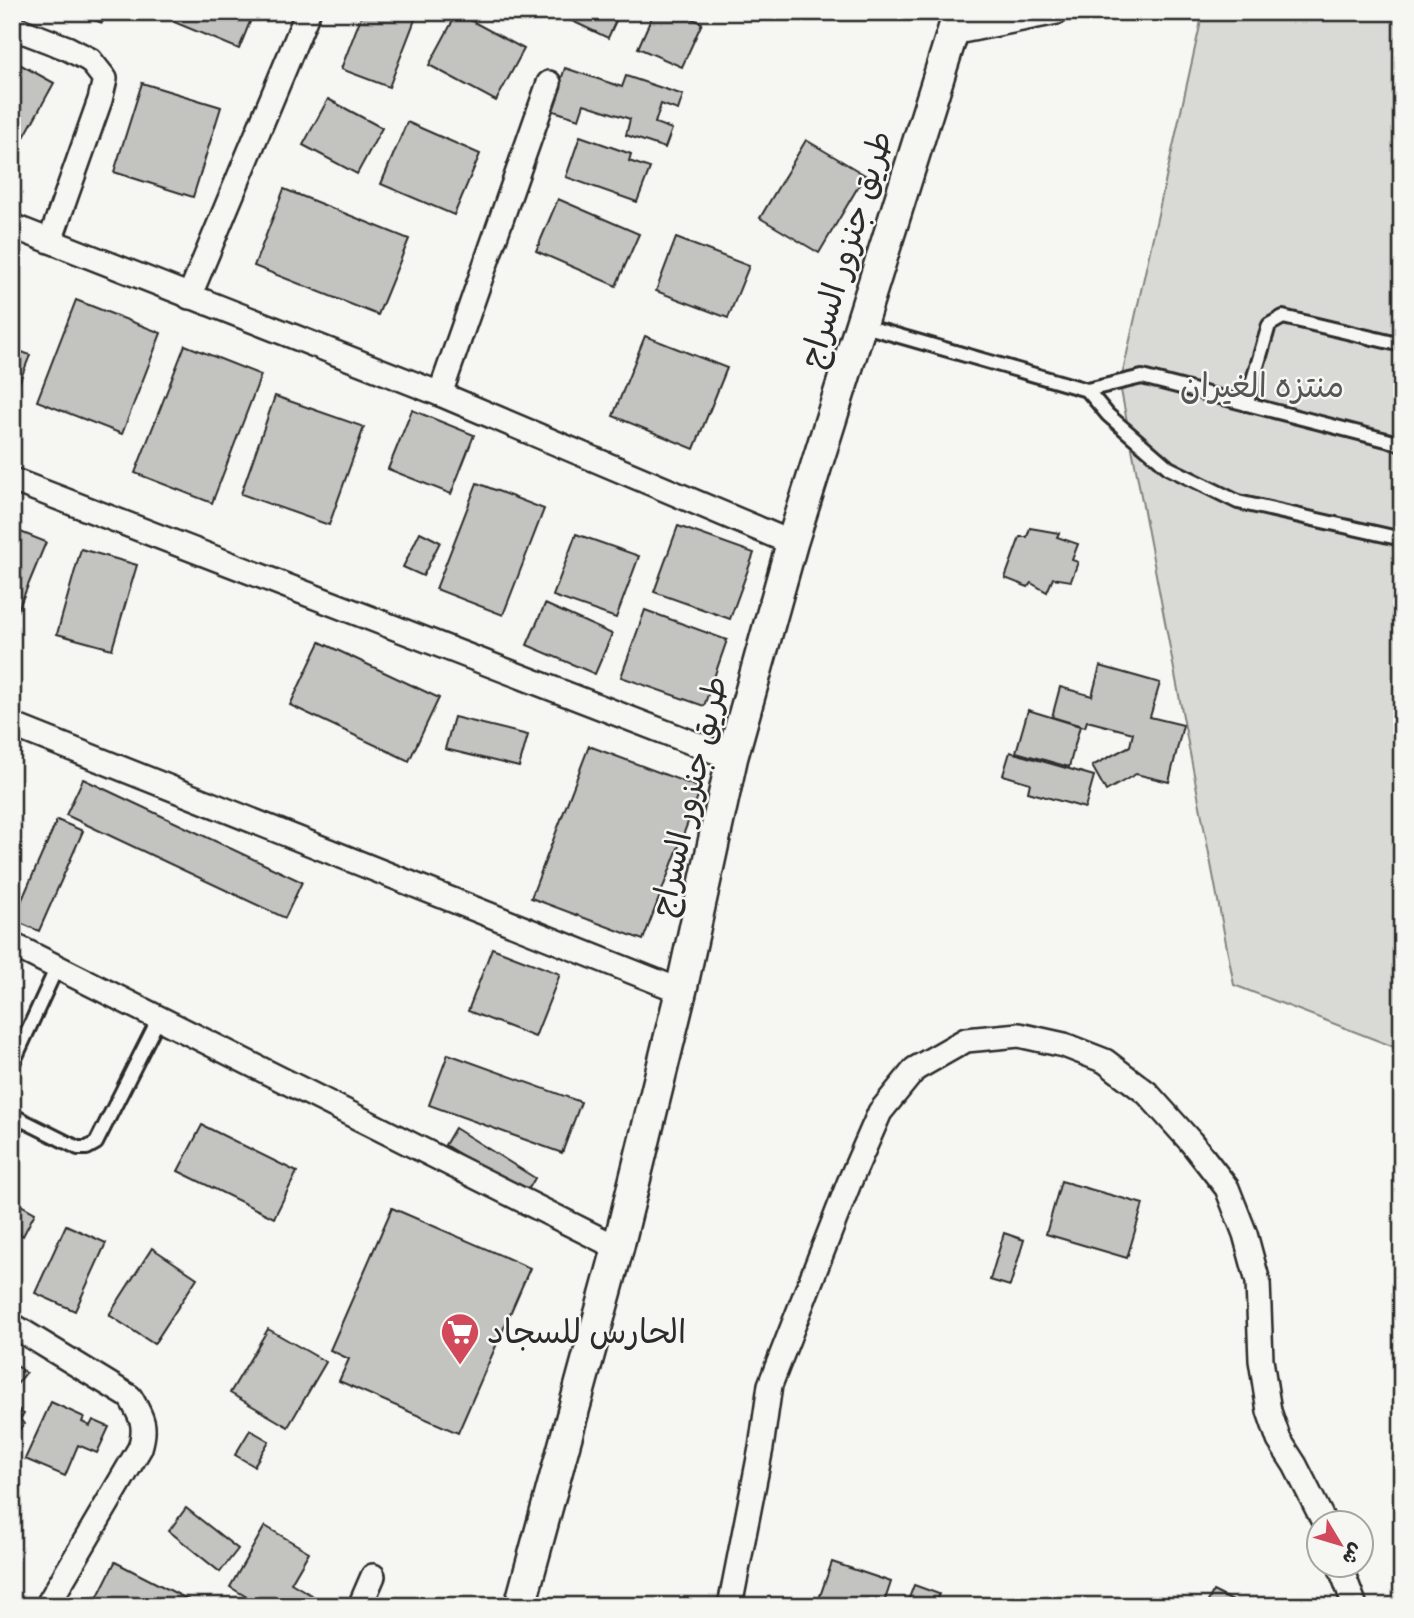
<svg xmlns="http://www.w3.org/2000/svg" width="1414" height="1618" viewBox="0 0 1414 1618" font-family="Caveat,'Playpen Sans Arabic',sans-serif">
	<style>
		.green { fill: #d9d9d5; stroke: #828280; stroke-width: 2 }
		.building { fill: #c3c3c0; stroke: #2b2b2b; stroke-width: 2 }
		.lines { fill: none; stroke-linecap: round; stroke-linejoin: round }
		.service-casing { stroke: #2b2b2b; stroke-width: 18 }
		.minor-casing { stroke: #2b2b2b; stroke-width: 28 }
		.tertiary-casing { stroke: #2b2b2b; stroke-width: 35 }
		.service { stroke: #f6f6f2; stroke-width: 12 }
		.minor { stroke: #f6f6f2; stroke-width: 23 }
		.tertiary { stroke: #f6f6f2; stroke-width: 30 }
		.labels { text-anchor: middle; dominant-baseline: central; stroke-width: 5; stroke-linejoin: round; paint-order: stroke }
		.street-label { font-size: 33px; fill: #2b2b2b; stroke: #f6f6f2 }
		.park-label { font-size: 33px; fill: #565656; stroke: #f6f6f2 }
		.poi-label { font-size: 33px; fill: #2b2b2b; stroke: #f6f6f2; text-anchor: start }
	</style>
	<rect width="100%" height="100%" fill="#f6f6f2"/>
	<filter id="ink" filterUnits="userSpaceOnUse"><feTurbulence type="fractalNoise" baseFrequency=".0143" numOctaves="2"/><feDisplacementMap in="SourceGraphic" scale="14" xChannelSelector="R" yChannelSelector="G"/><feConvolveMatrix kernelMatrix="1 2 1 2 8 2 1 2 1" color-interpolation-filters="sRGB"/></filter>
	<g filter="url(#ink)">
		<polygon class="green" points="1203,12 1402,12 1402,1050 1234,985 1120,385"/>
		<g class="building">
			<polygon points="75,12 106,12 102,23"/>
			<polygon points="178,12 254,12 239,49 174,22"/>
			<polygon points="363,12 403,12 416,17 389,87 341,69"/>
			<polygon points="574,12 620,12 608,38 570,20"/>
			<polygon points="654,12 677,12 702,23 682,67 638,48"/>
			<polygon points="457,13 524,49 496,101 429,65"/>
			<polygon points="12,60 54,83 12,159"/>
			<polygon points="565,68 622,87 626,76 683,95 678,110 661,104 655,123 672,129 665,148 626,135 630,119 584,104 579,119 551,110"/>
			<polygon points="142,83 221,107 193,197 114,172"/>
			<polygon points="328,99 382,128 357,174 303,145"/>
			<polygon points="407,122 480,154 454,215 381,184"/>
			<polygon points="580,136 631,154 629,161 650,168 637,202 566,177"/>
			<polygon points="806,140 865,175 819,253 760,218"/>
			<polygon points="284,189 409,239 378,315 254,266"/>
			<polygon points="558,199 639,234 616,286 536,251"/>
			<polygon points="676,238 749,266 728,318 656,291"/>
			<polygon points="76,300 161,333 122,434 37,401"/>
			<polygon points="645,336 727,368 694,449 613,416"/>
			<polygon points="185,345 261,375 212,503 135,473"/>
			<polygon points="12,348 30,355 12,401"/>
			<polygon points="275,396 364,427 329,525 241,494"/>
			<polygon points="412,410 474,435 451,494 388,469"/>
			<polygon points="477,483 544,509 503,615 436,589"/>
			<polygon points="678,526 754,553 730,619 654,592"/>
			<polygon points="1030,528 1059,533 1057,537 1078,544 1072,560 1078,562 1071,581 1053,578 1047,592 1031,583 1028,587 1005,578 1020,537 1027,537"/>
			<polygon points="13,529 46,542 12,624 12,531"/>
			<polygon points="420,532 440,542 423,576 403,567"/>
			<polygon points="576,534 639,556 616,618 553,596"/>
			<polygon points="81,549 137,565 112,649 57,634"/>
			<polygon points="545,604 612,634 595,674 527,645"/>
			<polygon points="645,610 727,640 704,706 621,677"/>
			<polygon points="320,642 439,698 409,761 290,705"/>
			<polygon points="1100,666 1160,683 1150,717 1183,725 1169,782 1136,774 1106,791 1092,766 1130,746 1133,733 1087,721 1085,727 1052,717 1060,687 1092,696"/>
			<polygon points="1028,710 1080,726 1069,767 1016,752"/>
			<polygon points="454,717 528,735 519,767 445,749"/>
			<polygon points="589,746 701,788 643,940 531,898"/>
			<polygon points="1010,752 1094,776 1085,808 1028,792 1030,783 1003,775"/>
			<polygon points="83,779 302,882 285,918 66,815"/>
			<polygon points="57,820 83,831 39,931 13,920"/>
			<polygon points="492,948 560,974 535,1037 468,1011"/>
			<polygon points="448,1054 581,1102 562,1153 429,1105"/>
			<polygon points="202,1125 297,1172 274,1218 178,1171"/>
			<polygon points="455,1128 535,1178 525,1195 445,1145"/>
			<polygon points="1061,1181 1143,1204 1127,1258 1046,1234"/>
			<polygon points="12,1200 35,1213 23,1236 12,1230"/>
			<polygon points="392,1208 530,1268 458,1433 339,1381 349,1359 330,1350"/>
			<polygon points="66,1225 106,1243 75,1311 35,1293"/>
			<polygon points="1004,1233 1024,1240 1010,1286 990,1280"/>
			<polygon points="152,1248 197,1278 154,1344 109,1315"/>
			<polygon points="268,1329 326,1362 288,1427 230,1393"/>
			<polygon points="12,1362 26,1373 13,1389 12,1388"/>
			<polygon points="51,1402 84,1417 82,1422 90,1426 93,1420 109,1427 97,1453 78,1445 65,1476 25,1459"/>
			<polygon points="16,1407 24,1414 20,1419 24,1424 12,1438 12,1412"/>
			<polygon points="250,1430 269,1441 254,1466 235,1455"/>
			<polygon points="186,1508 238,1549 220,1572 169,1531"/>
			<polygon points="265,1526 309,1552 291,1583 313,1596 307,1606 262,1606 230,1587"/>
			<polygon points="115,1562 191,1601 189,1606 93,1606"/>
			<polygon points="832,1562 891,1582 883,1606 839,1606 819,1599"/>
			<polygon points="914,1585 939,1594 934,1606 906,1606"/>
			<polygon points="1213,1591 1243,1606 1206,1606"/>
		</g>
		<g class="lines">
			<g class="service-casing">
				<g id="service">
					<polyline points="861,325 1087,390 1108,415 1169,468 1238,502 1402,539"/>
					<polyline points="1087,390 1142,377 1402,444"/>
					<polyline points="1246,404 1269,325 1283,317 1402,345"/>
					<polyline points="12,1065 57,967"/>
					<polyline points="12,1115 78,1148 87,1148 96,1143 159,1018"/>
				</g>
			</g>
			<g class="minor-casing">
				<g id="minor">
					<polyline points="12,27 67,48 90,60 105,79 100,100 50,241"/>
					<polyline points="952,33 1057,12"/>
					<polyline points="12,226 440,394 792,543"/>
					<polyline points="189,297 308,12"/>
					<polyline points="440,394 549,83"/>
					<polyline points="15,481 732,758"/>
					<polyline points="12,725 681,991"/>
					<polyline points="19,948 618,1248"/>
					<path d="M12,1325L130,1397C142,1418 147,1425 140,1448L47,1606"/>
					<polyline points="1340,1566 1355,1606"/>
					<polyline points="360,1606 373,1576"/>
					<polyline points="730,1606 761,1448 770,1385 849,1183 880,1112 915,1069 966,1040 1019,1035 1064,1045 1105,1061 1147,1093 1191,1142 1227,1188 1245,1234 1258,1282 1261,1360 1269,1411 1279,1440 1295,1465 1325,1524"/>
				</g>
			</g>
			<g class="tertiary-casing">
				<polyline id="tertiary" points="520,1606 618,1248 681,991 732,758 792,543 959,12"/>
			</g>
			<use href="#service" class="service"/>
			<use href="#minor" class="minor"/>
			<use href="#tertiary" class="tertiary"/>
		</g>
	</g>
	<defs>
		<g id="supermarket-pin" transform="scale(2.0125)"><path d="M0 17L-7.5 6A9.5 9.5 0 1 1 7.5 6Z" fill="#d1495b" stroke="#f6f6f2"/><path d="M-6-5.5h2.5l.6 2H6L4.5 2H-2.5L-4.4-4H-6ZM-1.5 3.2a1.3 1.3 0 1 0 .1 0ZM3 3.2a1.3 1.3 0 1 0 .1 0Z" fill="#fff"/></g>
	</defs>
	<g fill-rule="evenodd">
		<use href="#supermarket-pin" x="460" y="1332"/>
	</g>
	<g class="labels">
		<g class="street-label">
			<text transform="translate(846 249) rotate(-73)">طريق جنزور السراج</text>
			<text transform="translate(689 796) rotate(-77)">طريق جنزور السراج</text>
		</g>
		<g class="park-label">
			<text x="1262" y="386">منتزه الغيران</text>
		</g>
		<g class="poi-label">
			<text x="487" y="1332">الحارس للسجاد</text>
		</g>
	</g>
	<rect width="1414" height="1618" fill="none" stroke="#f6f6f2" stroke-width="42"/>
	<rect x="21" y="21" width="1372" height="1576" fill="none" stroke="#2b2b2b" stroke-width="2.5" filter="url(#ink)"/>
	<g transform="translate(1340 1544) rotate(128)"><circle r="33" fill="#f6f6f2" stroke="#a5a5a2" stroke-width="2"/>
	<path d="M0-5L12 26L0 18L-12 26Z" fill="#d1495b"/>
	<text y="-10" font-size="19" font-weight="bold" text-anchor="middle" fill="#2b2b2b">ش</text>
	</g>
</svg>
